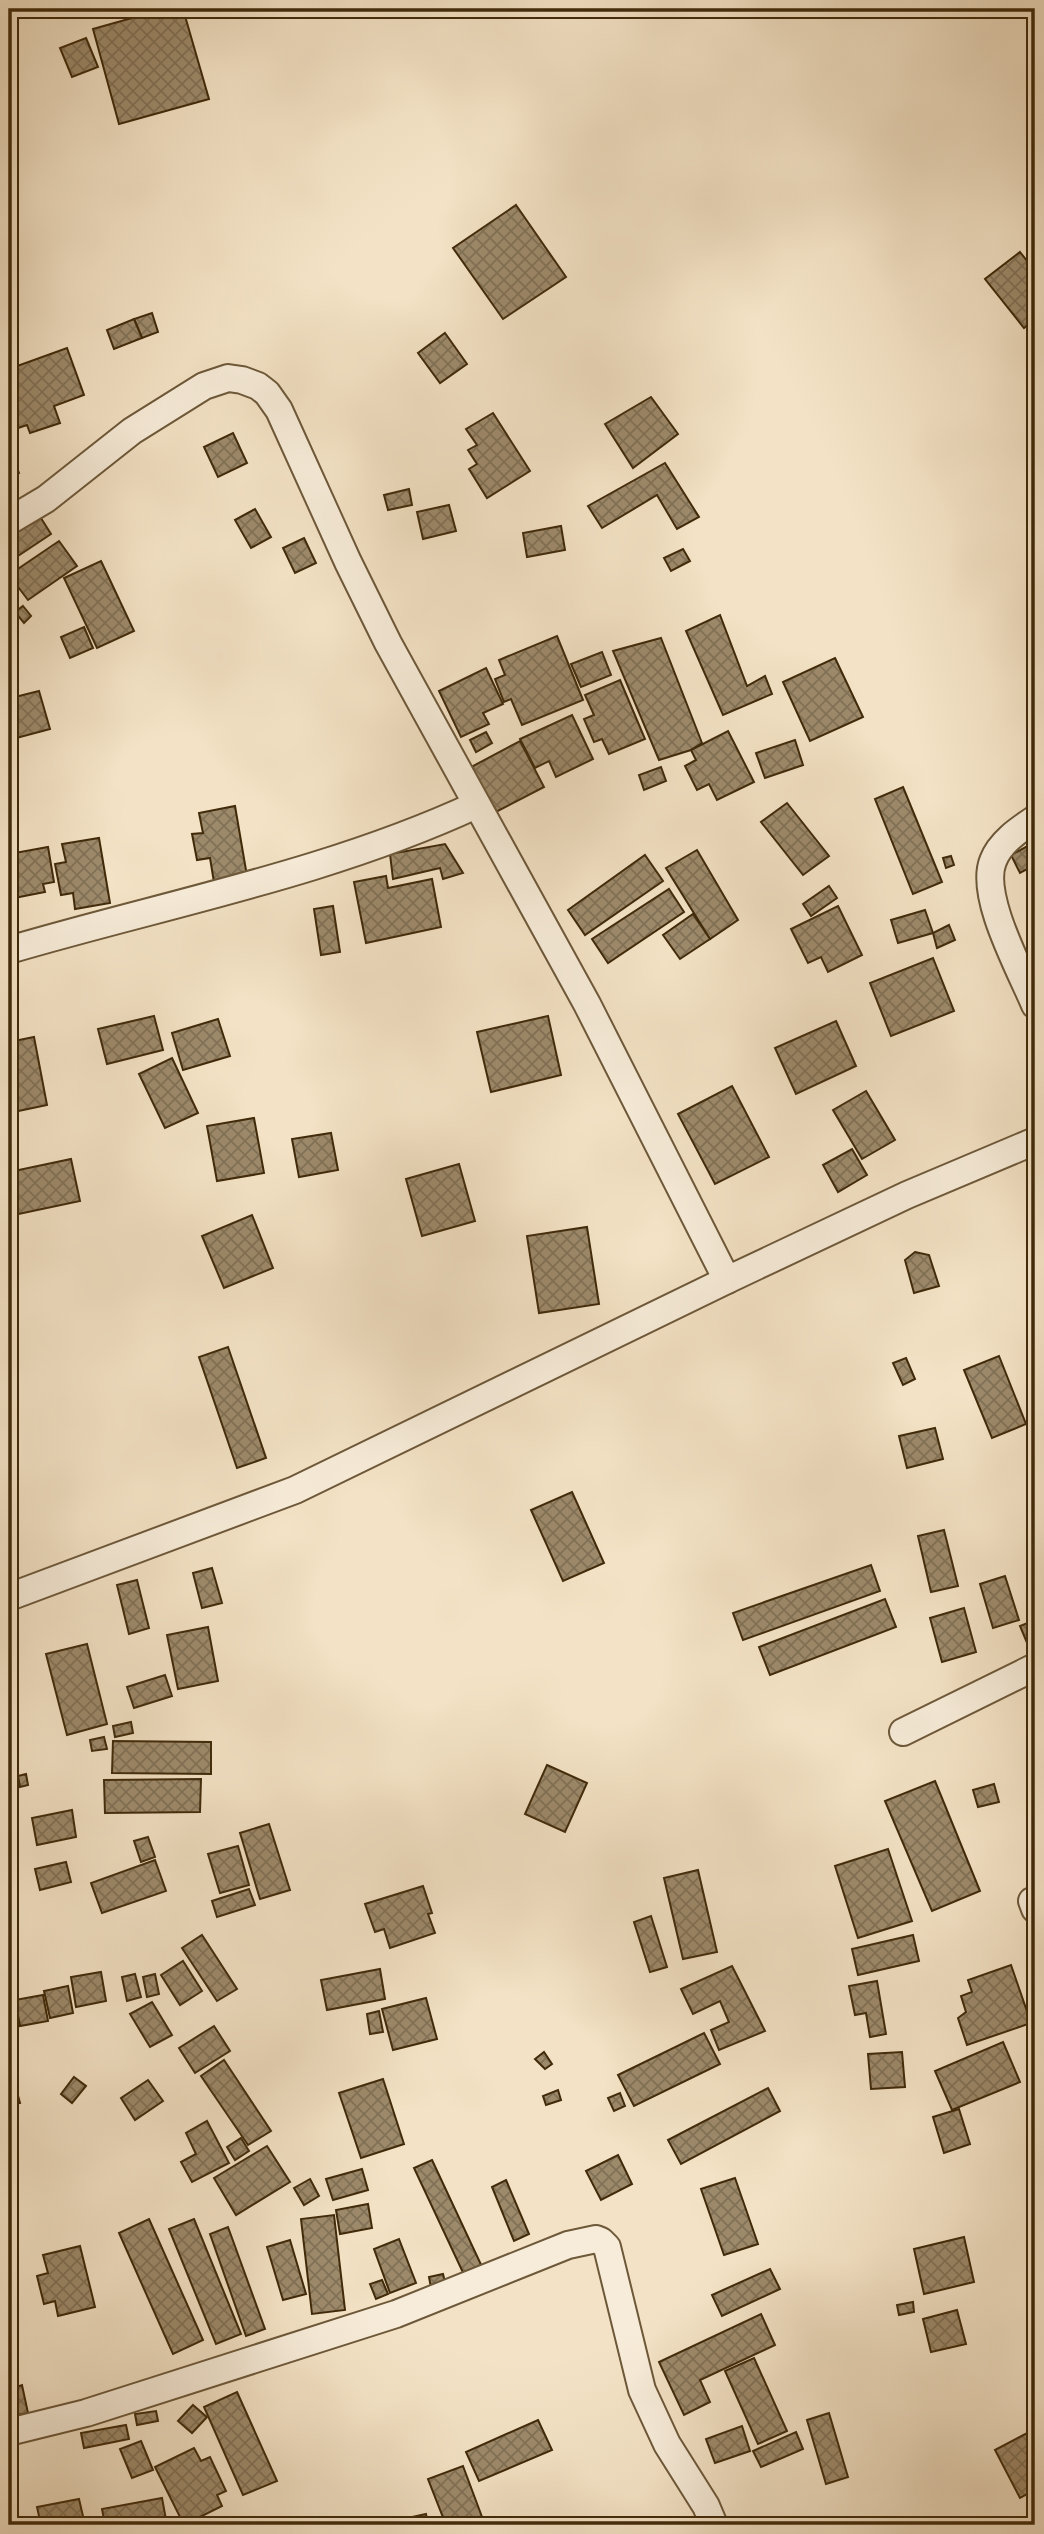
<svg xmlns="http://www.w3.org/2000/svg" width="1044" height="2534" viewBox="0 0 1044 2534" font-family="Alegreya,serif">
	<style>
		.building { fill: url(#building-cross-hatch); stroke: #402a0a; stroke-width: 2 }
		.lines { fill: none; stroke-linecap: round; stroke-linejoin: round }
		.minor-casing { stroke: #6d5839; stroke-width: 30 }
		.minor { stroke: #f7ecd9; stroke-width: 26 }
	</style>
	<defs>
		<pattern id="building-cross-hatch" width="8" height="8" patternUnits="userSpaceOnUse" patternTransform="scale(1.75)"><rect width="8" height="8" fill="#9d8a6b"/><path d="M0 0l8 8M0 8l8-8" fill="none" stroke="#817156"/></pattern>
	</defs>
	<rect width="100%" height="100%" fill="#f3e2c5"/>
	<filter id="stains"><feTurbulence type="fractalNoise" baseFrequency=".00286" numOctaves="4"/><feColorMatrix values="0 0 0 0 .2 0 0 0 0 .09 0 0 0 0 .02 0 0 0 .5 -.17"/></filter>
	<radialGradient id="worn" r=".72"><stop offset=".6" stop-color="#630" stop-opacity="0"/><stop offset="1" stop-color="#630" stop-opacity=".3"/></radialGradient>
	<g class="building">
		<polygon points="164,9 183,9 209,99 119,124 93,29"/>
		<polygon points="86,38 98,67 72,77 60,48"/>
		<polygon points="516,205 566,277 503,319 453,248"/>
		<polygon points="1020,252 1035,271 1035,319 1024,328 985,279"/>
		<polygon points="152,313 158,332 142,338 134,319"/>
		<polygon points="134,319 142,338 114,349 107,330"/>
		<polygon points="445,333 467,364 440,383 418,353"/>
		<polygon points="67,348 84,395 54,406 60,423 30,433 27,425 9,431 9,369"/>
		<polygon points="651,397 678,434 633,468 605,424"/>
		<polygon points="493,413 530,471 487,498 469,469 477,464 468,450 477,445 466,429"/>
		<polygon points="233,433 247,463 218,477 204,447"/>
		<polygon points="9,449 19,473 9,478"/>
		<polygon points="665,463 699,517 677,529 657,495 602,528 588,506"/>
		<polygon points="409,489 412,505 388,510 384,495"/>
		<polygon points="449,505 456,531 423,539 417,512"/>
		<polygon points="255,509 271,537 251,548 235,520"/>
		<polygon points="39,515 51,534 9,562 9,535"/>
		<polygon points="561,526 565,550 527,557 523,533"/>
		<polygon points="304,538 316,563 295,573 283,548"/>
		<polygon points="59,541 77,566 28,600 9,575"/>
		<polygon points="683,549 690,561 671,571 664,558"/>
		<polygon points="101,561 134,631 97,648 64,578"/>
		<polygon points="23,606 31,616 24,623 15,612"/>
		<polygon points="720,615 747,686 765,676 772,694 723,715 686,631"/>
		<polygon points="84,627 93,648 70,658 61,637"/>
		<polygon points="557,636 583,700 522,725 511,699 504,702 495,679 505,675 499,660"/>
		<polygon points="661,638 702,743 691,750 659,760 613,651"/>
		<polygon points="602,652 611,675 581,687 571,664"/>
		<polygon points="835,658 863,717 810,741 783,682"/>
		<polygon points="486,668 503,704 483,713 489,724 461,737 439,691"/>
		<polygon points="620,680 645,739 609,754 602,739 594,742 584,719 594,715 585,695"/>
		<polygon points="9,691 11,698 39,691 50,729 9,740"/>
		<polygon points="572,715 593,759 556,777 549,761 535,768 520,739"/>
		<polygon points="728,731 754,782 717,800 709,784 697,790 685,766 696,760 691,750"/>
		<polygon points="486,732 492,743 476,752 470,740"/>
		<polygon points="795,740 803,765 765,778 756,753"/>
		<polygon points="520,741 544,787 492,814 460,773"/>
		<polygon points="661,767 666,781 644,790 639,775"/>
		<polygon points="903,787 942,882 913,894 875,799"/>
		<polygon points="9,798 15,827 9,829"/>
		<polygon points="787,803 829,856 803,875 761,822"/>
		<polygon points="235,806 247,876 214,882 210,858 197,860 192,834 203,833 199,813"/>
		<polygon points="99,838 110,903 75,909 73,893 61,895 55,864 66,862 62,844"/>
		<polygon points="1035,842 1035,865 1020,873 1011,855"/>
		<polygon points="445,844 463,873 443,879 440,868 393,879 390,854"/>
		<polygon points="48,847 54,882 43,884 45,892 9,899 9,854"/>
		<polygon points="697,850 738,920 710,939 666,868"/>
		<polygon points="645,855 663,881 585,935 568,910"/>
		<polygon points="951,856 954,865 946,868 943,858"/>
		<polygon points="386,876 388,888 432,879 441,927 366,943 354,882"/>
		<polygon points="829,886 837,898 811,916 803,904"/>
		<polygon points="669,889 684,912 608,963 592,939"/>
		<polygon points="333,906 340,952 321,955 314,909"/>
		<polygon points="838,906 862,955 828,972 821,957 808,963 791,929"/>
		<polygon points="925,910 933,933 898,943 891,920"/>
		<polygon points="693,914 710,939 680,959 663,935"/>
		<polygon points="949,925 955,940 937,948 933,933"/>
		<polygon points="933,958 954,1011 891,1036 870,983"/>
		<polygon points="154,1016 163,1050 107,1064 98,1029"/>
		<polygon points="548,1016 561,1075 491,1092 477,1032"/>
		<polygon points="218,1019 230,1056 183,1070 172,1033"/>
		<polygon points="836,1021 856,1066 796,1094 775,1048"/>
		<polygon points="34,1037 47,1105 9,1113 9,1042"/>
		<polygon points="172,1058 198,1113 165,1128 139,1074"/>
		<polygon points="732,1086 769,1157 715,1184 678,1114"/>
		<polygon points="866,1091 895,1140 862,1159 833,1110"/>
		<polygon points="254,1118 264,1173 217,1181 207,1126"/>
		<polygon points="331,1133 338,1170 299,1177 292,1139"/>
		<polygon points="852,1149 867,1175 838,1192 823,1165"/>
		<polygon points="71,1159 80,1201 9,1216 9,1172"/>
		<polygon points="459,1164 475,1221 422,1236 406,1179"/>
		<polygon points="252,1215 273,1268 224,1288 202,1236"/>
		<polygon points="587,1227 599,1304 539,1313 527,1236"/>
		<polygon points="915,1252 929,1255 939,1286 914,1293 905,1260"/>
		<polygon points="228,1347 266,1458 237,1468 199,1357"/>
		<polygon points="999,1356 1026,1424 992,1438 964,1370"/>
		<polygon points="906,1358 915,1379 903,1385 893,1363"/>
		<polygon points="935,1428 943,1459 907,1468 899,1436"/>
		<polygon points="572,1492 604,1563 563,1581 531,1510"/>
		<polygon points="944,1530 958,1586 931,1592 918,1536"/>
		<polygon points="871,1565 880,1591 743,1640 733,1613"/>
		<polygon points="212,1568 222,1603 202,1608 193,1573"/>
		<polygon points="1005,1576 1019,1620 993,1628 980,1584"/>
		<polygon points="137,1580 149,1628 129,1634 117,1585"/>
		<polygon points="885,1599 896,1627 770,1675 759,1647"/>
		<polygon points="964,1608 976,1652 942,1662 930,1618"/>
		<polygon points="1035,1620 1035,1648 1030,1650 1020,1626"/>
		<polygon points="208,1627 218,1681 178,1689 167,1635"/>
		<polygon points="87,1644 107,1724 67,1735 46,1654"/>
		<polygon points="165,1675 172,1696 134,1708 127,1687"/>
		<polygon points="131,1722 133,1733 115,1737 113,1726"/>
		<polygon points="9,1737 17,1799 9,1800"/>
		<polygon points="104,1737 107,1749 92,1751 90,1740"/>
		<polygon points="113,1741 211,1742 211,1774 112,1773"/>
		<polygon points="547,1765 587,1783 565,1832 525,1814"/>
		<polygon points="26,1774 28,1785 20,1787 18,1776"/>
		<polygon points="201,1779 200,1812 105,1813 104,1780"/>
		<polygon points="935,1781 980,1891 932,1911 885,1801"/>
		<polygon points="994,1784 999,1802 978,1807 973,1790"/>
		<polygon points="72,1810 76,1837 37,1845 32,1818"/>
		<polygon points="269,1824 290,1890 260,1899 240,1833"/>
		<polygon points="148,1837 155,1857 141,1862 134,1841"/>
		<polygon points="238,1846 249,1885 220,1893 208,1854"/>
		<polygon points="888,1849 912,1921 858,1938 835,1866"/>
		<polygon points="155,1860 166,1891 102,1913 91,1883"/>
		<polygon points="66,1862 71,1882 40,1890 35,1869"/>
		<polygon points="698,1870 717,1952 683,1959 664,1878"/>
		<polygon points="423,1886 432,1913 428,1914 435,1933 390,1948 384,1929 375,1932 365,1904"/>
		<polygon points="249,1889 255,1905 217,1917 212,1901"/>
		<polygon points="651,1916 667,1967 650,1972 634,1922"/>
		<polygon points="202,1935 237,1989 217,2001 182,1948"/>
		<polygon points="913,1935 919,1961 858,1975 852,1949"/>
		<polygon points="183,1961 202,1991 180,2005 161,1975"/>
		<polygon points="1011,1965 1031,2023 967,2045 958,2018 966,2012 961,1996 972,1992 968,1980"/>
		<polygon points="732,1966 765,2031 719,2050 711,2030 729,2022 720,2001 693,2014 681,1989"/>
		<polygon points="380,1969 385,1999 327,2010 321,1980"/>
		<polygon points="101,1972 106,2001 76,2007 71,1977"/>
		<polygon points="135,1974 141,1997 127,2001 122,1977"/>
		<polygon points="155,1974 159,1994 147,1997 143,1977"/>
		<polygon points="877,1981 886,2034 870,2037 866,2013 855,2015 849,1986"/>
		<polygon points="68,1986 73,2013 50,2018 44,1991"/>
		<polygon points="43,1995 48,2021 20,2026 15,2000"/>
		<polygon points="426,1998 437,2039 393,2050 382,2009"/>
		<polygon points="152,2002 172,2035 150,2047 130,2014"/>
		<polygon points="379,2011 383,2032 370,2034 367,2014"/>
		<polygon points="214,2026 230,2051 195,2073 179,2048"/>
		<polygon points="704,2033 720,2064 634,2106 618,2075"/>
		<polygon points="1003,2042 1020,2082 952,2110 935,2071"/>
		<polygon points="544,2052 552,2064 545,2069 535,2059"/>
		<polygon points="902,2052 905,2087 871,2089 868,2054"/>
		<polygon points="224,2060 271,2131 248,2145 201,2076"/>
		<polygon points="9,2063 20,2103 9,2105"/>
		<polygon points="74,2077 86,2086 72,2103 61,2094"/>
		<polygon points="383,2079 404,2144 361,2158 339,2093"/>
		<polygon points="148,2080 163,2101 135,2120 121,2098"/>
		<polygon points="768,2088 780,2111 681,2164 668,2140"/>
		<polygon points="558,2090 561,2100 546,2105 543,2096"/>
		<polygon points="620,2093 625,2106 614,2111 608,2098"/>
		<polygon points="959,2109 970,2144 944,2153 933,2117"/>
		<polygon points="207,2121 229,2163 192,2182 181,2162 196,2154 186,2133"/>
		<polygon points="241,2138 249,2151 235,2160 227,2147"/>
		<polygon points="267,2146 290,2182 236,2215 214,2178"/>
		<polygon points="618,2155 632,2184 601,2200 586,2171"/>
		<polygon points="432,2160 484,2271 466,2279 414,2168"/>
		<polygon points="362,2169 368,2190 333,2200 326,2179"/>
		<polygon points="735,2178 758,2244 724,2255 701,2189"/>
		<polygon points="310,2179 319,2196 304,2205 294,2188"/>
		<polygon points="506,2180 529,2234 514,2241 492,2187"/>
		<polygon points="368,2204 372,2228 340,2234 336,2210"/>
		<polygon points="334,2215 345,2310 312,2314 301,2219"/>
		<polygon points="149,2219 203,2340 173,2354 119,2233"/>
		<polygon points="194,2219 241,2334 216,2344 169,2229"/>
		<polygon points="228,2227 265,2329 246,2336 210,2234"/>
		<polygon points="964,2237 974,2282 924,2294 914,2249"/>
		<polygon points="399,2239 416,2283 390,2293 374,2249"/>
		<polygon points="290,2240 306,2294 283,2300 267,2247"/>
		<polygon points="80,2246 95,2307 58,2316 55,2301 44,2304 37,2276 48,2273 43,2255"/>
		<polygon points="770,2269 780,2289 722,2316 712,2295"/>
		<polygon points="443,2274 446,2286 431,2288 429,2277"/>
		<polygon points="382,2280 388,2294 376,2299 370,2284"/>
		<polygon points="913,2302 914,2312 899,2315 897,2305"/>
		<polygon points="957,2310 966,2344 931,2352 923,2319"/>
		<polygon points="761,2314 775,2345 700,2380 710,2402 684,2415 659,2362"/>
		<polygon points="754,2358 787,2431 758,2444 725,2371"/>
		<polygon points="15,2379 17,2387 22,2385 28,2413 9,2417 9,2380"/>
		<polygon points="237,2392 277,2481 243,2495 204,2407"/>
		<polygon points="193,2405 207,2417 192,2433 178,2421"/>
		<polygon points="156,2411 158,2421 137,2425 135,2414"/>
		<polygon points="829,2413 848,2477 826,2484 807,2420"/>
		<polygon points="538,2420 552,2450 479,2481 466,2452"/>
		<polygon points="126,2425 129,2439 84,2448 81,2433"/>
		<polygon points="742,2426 750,2451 715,2463 706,2439"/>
		<polygon points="1035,2429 1035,2490 1020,2498 995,2450"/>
		<polygon points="796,2432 803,2449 761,2467 753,2451"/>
		<polygon points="141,2441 153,2470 132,2478 120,2449"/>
		<polygon points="194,2448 201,2461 210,2457 226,2491 217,2495 222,2506 184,2525 155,2467"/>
		<polygon points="463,2466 485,2525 446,2525 428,2479"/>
		<polygon points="162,2498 167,2525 105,2525 102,2509"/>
		<polygon points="79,2499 85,2525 41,2525 37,2507"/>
		<polygon points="426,2514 428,2525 376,2525"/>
	</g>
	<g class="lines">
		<g class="minor-casing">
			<g id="minor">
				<polyline points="9,521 46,499 132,431 204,386 228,378 242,380 258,386 267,393 279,410 348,562 388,643 587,1004 727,1280"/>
				<path d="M1035,819C1020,829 1000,842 993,861C979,896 1021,971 1035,1005"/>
				<path d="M9,950C165,904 327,874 476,805"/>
				<polyline points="9,1597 295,1490 727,1280 907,1195 1035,1141"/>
				<polyline points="903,1732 1035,1667"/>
				<polyline points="1032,1901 1035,1909"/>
				<polyline points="9,2432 86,2413 396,2314 568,2245 596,2239 601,2241 607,2247 642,2390 667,2444 706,2506 714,2525"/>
			</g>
		</g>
		<use href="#minor" class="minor"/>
	</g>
	<rect width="1044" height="2534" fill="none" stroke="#f3e2c5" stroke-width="35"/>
	<rect x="10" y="10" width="1023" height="2513" fill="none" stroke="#402a0a" stroke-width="3.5"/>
	<rect x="18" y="18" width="1009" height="2499" fill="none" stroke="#402a0a" stroke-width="2"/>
	<rect width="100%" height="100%" filter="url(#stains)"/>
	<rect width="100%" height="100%" fill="url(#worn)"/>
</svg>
